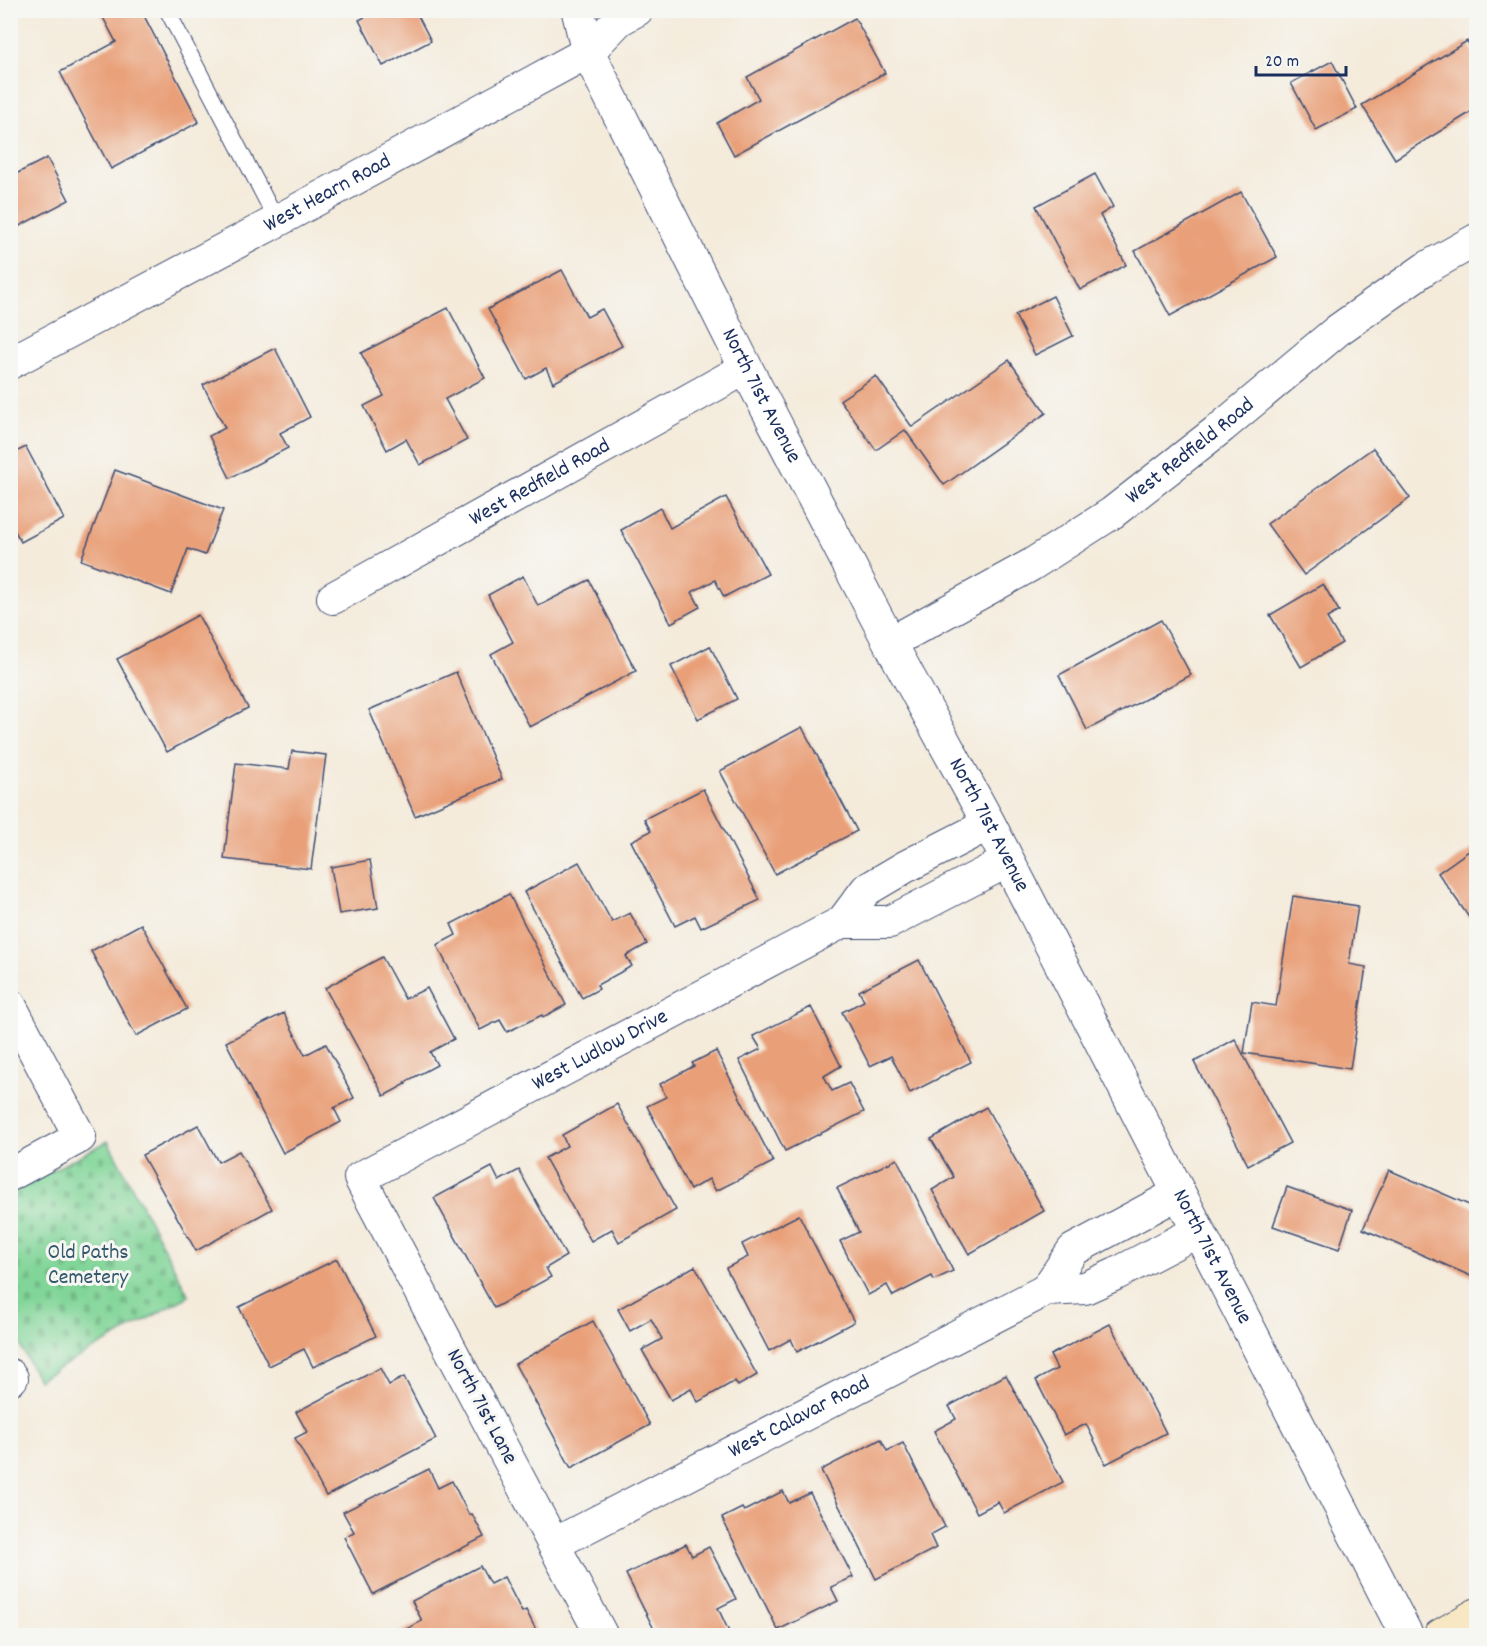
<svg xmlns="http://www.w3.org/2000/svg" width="1487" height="1646" viewBox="0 0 1487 1646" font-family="Dekko,sans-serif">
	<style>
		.cemetery { fill: url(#cemetery-stones); stroke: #4e827b; stroke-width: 1.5 }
		.building { fill: #e9a079 }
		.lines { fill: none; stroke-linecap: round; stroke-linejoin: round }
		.service-casing { stroke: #3c4b71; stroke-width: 17 }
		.minor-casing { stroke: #3c4b71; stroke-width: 34 }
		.tertiary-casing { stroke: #3c4b71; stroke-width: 35 }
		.secondary-casing { stroke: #3c4b71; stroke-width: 35 }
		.service { stroke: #fff; stroke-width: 15 }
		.minor { stroke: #fff; stroke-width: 32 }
		.tertiary { stroke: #fff; stroke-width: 33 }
		.secondary { stroke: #f7e8c3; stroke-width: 33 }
		.labels { text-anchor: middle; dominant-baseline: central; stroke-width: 6; stroke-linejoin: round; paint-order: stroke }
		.street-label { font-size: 22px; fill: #1b2f5e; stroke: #f6f6f2 }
		.park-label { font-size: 22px; fill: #34586c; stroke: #f6f6f2 }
	</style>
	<defs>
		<pattern id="cemetery-stones" width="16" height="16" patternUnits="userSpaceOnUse" patternTransform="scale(1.5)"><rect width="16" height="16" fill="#81d598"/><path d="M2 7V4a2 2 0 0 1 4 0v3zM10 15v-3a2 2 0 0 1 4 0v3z" fill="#6fb785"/></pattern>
	</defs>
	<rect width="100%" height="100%" fill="#f6f6f2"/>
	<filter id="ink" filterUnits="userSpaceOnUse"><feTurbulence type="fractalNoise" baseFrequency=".0167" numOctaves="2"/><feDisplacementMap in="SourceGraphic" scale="12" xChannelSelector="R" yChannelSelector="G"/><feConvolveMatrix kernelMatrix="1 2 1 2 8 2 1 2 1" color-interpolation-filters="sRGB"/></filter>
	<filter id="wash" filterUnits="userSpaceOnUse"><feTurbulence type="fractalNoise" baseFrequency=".008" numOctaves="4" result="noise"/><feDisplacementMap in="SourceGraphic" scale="24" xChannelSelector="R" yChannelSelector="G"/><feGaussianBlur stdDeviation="1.35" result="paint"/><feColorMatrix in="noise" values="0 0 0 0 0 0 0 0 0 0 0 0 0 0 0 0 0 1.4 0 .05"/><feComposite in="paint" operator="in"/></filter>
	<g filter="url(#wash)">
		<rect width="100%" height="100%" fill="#f4ebdb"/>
		<polygon class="cemetery" points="108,1141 189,1296 38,1380 11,1328 11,1192"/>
		<g id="blocks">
			<g class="building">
				<polygon points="99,10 141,10 199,122 111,169 60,72 116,42"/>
				<polygon points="378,10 415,10 431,41 383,66 359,20"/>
				<polygon points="855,18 885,73 734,155 717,123 759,99 747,77"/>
				<polygon points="1467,41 1476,57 1476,109 1395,159 1362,105"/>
				<polygon points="1332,61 1357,109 1316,130 1291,83"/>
				<polygon points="47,158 69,200 10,231 10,177"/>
				<polygon points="1095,174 1113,207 1100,215 1126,265 1080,290 1036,206"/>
				<polygon points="1241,192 1277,257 1170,316 1135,251"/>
				<polygon points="562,270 587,317 602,309 622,346 553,383 546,368 526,379 488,309"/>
				<polygon points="1053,296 1073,336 1035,355 1015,315"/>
				<polygon points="448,308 485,378 445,399 467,440 420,465 406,439 387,450 364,406 384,396 361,353"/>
				<polygon points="275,348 310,417 280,433 288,448 230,478 209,436 225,428 203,385"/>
				<polygon points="1009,360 1046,413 944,485 905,430 876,450 840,400 876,376 912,427"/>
				<polygon points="26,447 64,519 21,542 10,522 10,455"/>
				<polygon points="1373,448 1410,498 1304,575 1267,524"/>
				<polygon points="115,470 223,510 205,555 188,549 171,594 81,560"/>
				<polygon points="726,497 768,574 724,597 715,580 692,592 700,607 671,623 621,530 660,508 670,528"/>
				<polygon points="523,576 538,606 589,580 636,671 530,727 491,654 513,642 488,595"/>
				<polygon points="1323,584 1339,611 1327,618 1342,643 1301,667 1270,615"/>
				<polygon points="198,615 248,708 167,752 117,659"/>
				<polygon points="1161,620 1191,675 1087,730 1059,675"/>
				<polygon points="710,646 737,699 698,719 671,666"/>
				<polygon points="456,672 502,779 415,816 369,710"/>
				<polygon points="802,727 857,831 775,874 720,771"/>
				<polygon points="292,751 326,755 311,869 224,859 236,763 289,769"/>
				<polygon points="703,789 760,900 701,928 695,916 675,926 631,841 651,831 644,819"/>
				<polygon points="1476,846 1476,920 1473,923 1438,873"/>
				<polygon points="370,860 378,908 339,914 331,867"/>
				<polygon points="579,862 612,922 630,913 647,944 626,956 632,966 597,985 599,989 582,998 524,892"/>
				<polygon points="509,894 566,1005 543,1017 542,1015 507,1032 500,1020 480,1030 437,945 456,935 451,924"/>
				<polygon points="1293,896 1358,906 1349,964 1366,967 1350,1069 1244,1053 1252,1002 1276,1006"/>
				<polygon points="141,924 187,1009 136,1036 91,951"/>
				<polygon points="382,957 405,999 427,988 454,1039 430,1052 437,1065 405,1082 406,1084 384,1096 325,988"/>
				<polygon points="919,960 971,1062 910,1093 891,1056 870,1066 842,1012 864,1001 859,991"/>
				<polygon points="811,1007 841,1066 824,1076 832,1091 849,1083 864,1112 785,1151 739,1060 761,1049 753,1036"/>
				<polygon points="284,1013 305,1055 326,1044 354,1098 334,1108 341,1122 283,1153 226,1042"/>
				<polygon points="1235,1039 1290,1143 1248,1165 1194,1062"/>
				<polygon points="716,1051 773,1162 716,1191 709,1179 690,1190 647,1106 666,1097 660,1084 694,1066 692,1063"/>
				<polygon points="617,1104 676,1210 619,1242 612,1229 591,1241 545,1158 567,1146 562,1135"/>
				<polygon points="986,1107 1044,1211 969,1254 932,1190 954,1177 931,1139"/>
				<polygon points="198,1125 218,1162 239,1151 272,1209 196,1251 142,1155"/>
				<polygon points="897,1159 953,1271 934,1280 932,1276 893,1296 887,1285 868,1295 840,1241 859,1232 837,1188"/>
				<polygon points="492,1167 499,1181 519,1170 566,1256 546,1268 551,1277 494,1308 434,1198"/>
				<polygon points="1389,1170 1476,1208 1476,1270 1473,1277 1363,1229"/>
				<polygon points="1287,1187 1352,1210 1339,1249 1273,1226"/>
				<polygon points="799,1215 854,1322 797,1352 791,1339 769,1351 726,1268 748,1257 742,1244"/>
				<polygon points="337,1259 376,1336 313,1367 304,1349 269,1366 239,1307"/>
				<polygon points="695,1266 757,1375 738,1386 735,1381 698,1402 691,1389 671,1400 642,1350 662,1339 651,1319 630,1331 618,1309"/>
				<polygon points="593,1321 650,1425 571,1468 515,1364"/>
				<polygon points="1110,1324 1166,1433 1106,1464 1086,1424 1064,1435 1036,1380 1057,1369 1050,1355"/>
				<polygon points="380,1368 389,1385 404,1377 436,1439 326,1496 295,1438 307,1432 296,1412"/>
				<polygon points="1006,1375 1063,1482 1004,1513 998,1502 977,1513 934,1431 956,1419 949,1406"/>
				<polygon points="881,1439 887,1451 903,1443 945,1527 930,1535 936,1548 876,1579 821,1470"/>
				<polygon points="429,1469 438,1488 452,1481 469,1515 472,1514 484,1537 373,1594 344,1537 354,1532 343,1512"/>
				<polygon points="783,1491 789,1503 810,1493 853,1577 831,1587 838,1601 778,1630 722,1518 742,1508 744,1511"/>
				<polygon points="686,1544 692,1556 709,1547 736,1599 718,1608 731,1636 664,1636 663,1632 657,1635 626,1574"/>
				<polygon points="480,1566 490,1584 504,1577 522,1612 526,1610 538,1634 534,1636 393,1636 422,1621 412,1601"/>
			</g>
		</g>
	</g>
	<g filter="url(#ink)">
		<use href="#blocks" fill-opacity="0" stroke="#3c4b71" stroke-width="1.5"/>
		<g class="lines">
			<g class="service-casing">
				<polyline id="service" points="167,10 277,221"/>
			</g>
			<g class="minor-casing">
				<g id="minor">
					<path id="s1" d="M10,363L277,221L588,52L619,20L637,10"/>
					<path id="s2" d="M333,598L746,368"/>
					<path id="s3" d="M890,643L1031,565L1112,513L1222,427L1338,330L1426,268L1476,240"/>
					<polyline points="842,922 890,922 1008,861"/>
					<polyline points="10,1005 80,1137 10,1175"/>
					<polyline points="1046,1290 1073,1250 1179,1193"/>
					<polyline points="10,1375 12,1378 10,1379"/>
					<path id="s4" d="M554,1544L1046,1290L1085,1288L1116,1274L1198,1231"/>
					<path id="s5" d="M602,1636L360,1178L842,922L866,890L905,867L989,824"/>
				</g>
			</g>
			<g class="tertiary-casing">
				<g id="tertiary">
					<path id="s6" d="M578,10L588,52L746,368L890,643L989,824L1407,1636"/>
				</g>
			</g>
			<g class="secondary-casing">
				<polyline id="secondary" points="1440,1636 1476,1615"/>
			</g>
			<use href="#service" class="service"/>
			<use href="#minor" class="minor"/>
			<use href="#tertiary" class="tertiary"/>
			<use href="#secondary" class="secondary"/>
		</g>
	</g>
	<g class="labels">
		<g class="street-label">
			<text stroke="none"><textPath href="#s1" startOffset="360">West Hearn Road</textPath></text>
			<text stroke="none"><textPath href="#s6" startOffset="428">North 71st Avenue</textPath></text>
			<text stroke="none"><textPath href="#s3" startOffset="357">West Redfield Road</textPath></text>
			<text stroke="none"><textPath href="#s2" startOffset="237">West Redfield Road</textPath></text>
			<text stroke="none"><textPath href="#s6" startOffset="914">North 71st Avenue</textPath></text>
			<text stroke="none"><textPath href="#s5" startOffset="790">West Ludlow Drive</textPath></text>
			<text stroke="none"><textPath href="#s6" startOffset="1400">North 71st Avenue</textPath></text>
			<text transform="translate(481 1407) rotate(62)">North 71st Lane</text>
			<text stroke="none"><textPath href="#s4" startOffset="276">West Calavar Road</textPath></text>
		</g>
		<g class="park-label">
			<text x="88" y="1253">Old Paths<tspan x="88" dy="25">Cemetery</tspan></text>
		</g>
	</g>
	<rect width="1487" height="1646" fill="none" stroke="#f6f6f2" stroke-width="36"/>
	<path d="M1256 66v9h90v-9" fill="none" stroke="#1b2f5e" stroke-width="3"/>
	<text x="1265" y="66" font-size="18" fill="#1b2f5e" stroke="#f6f6f2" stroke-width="4.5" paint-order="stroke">20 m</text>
</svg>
